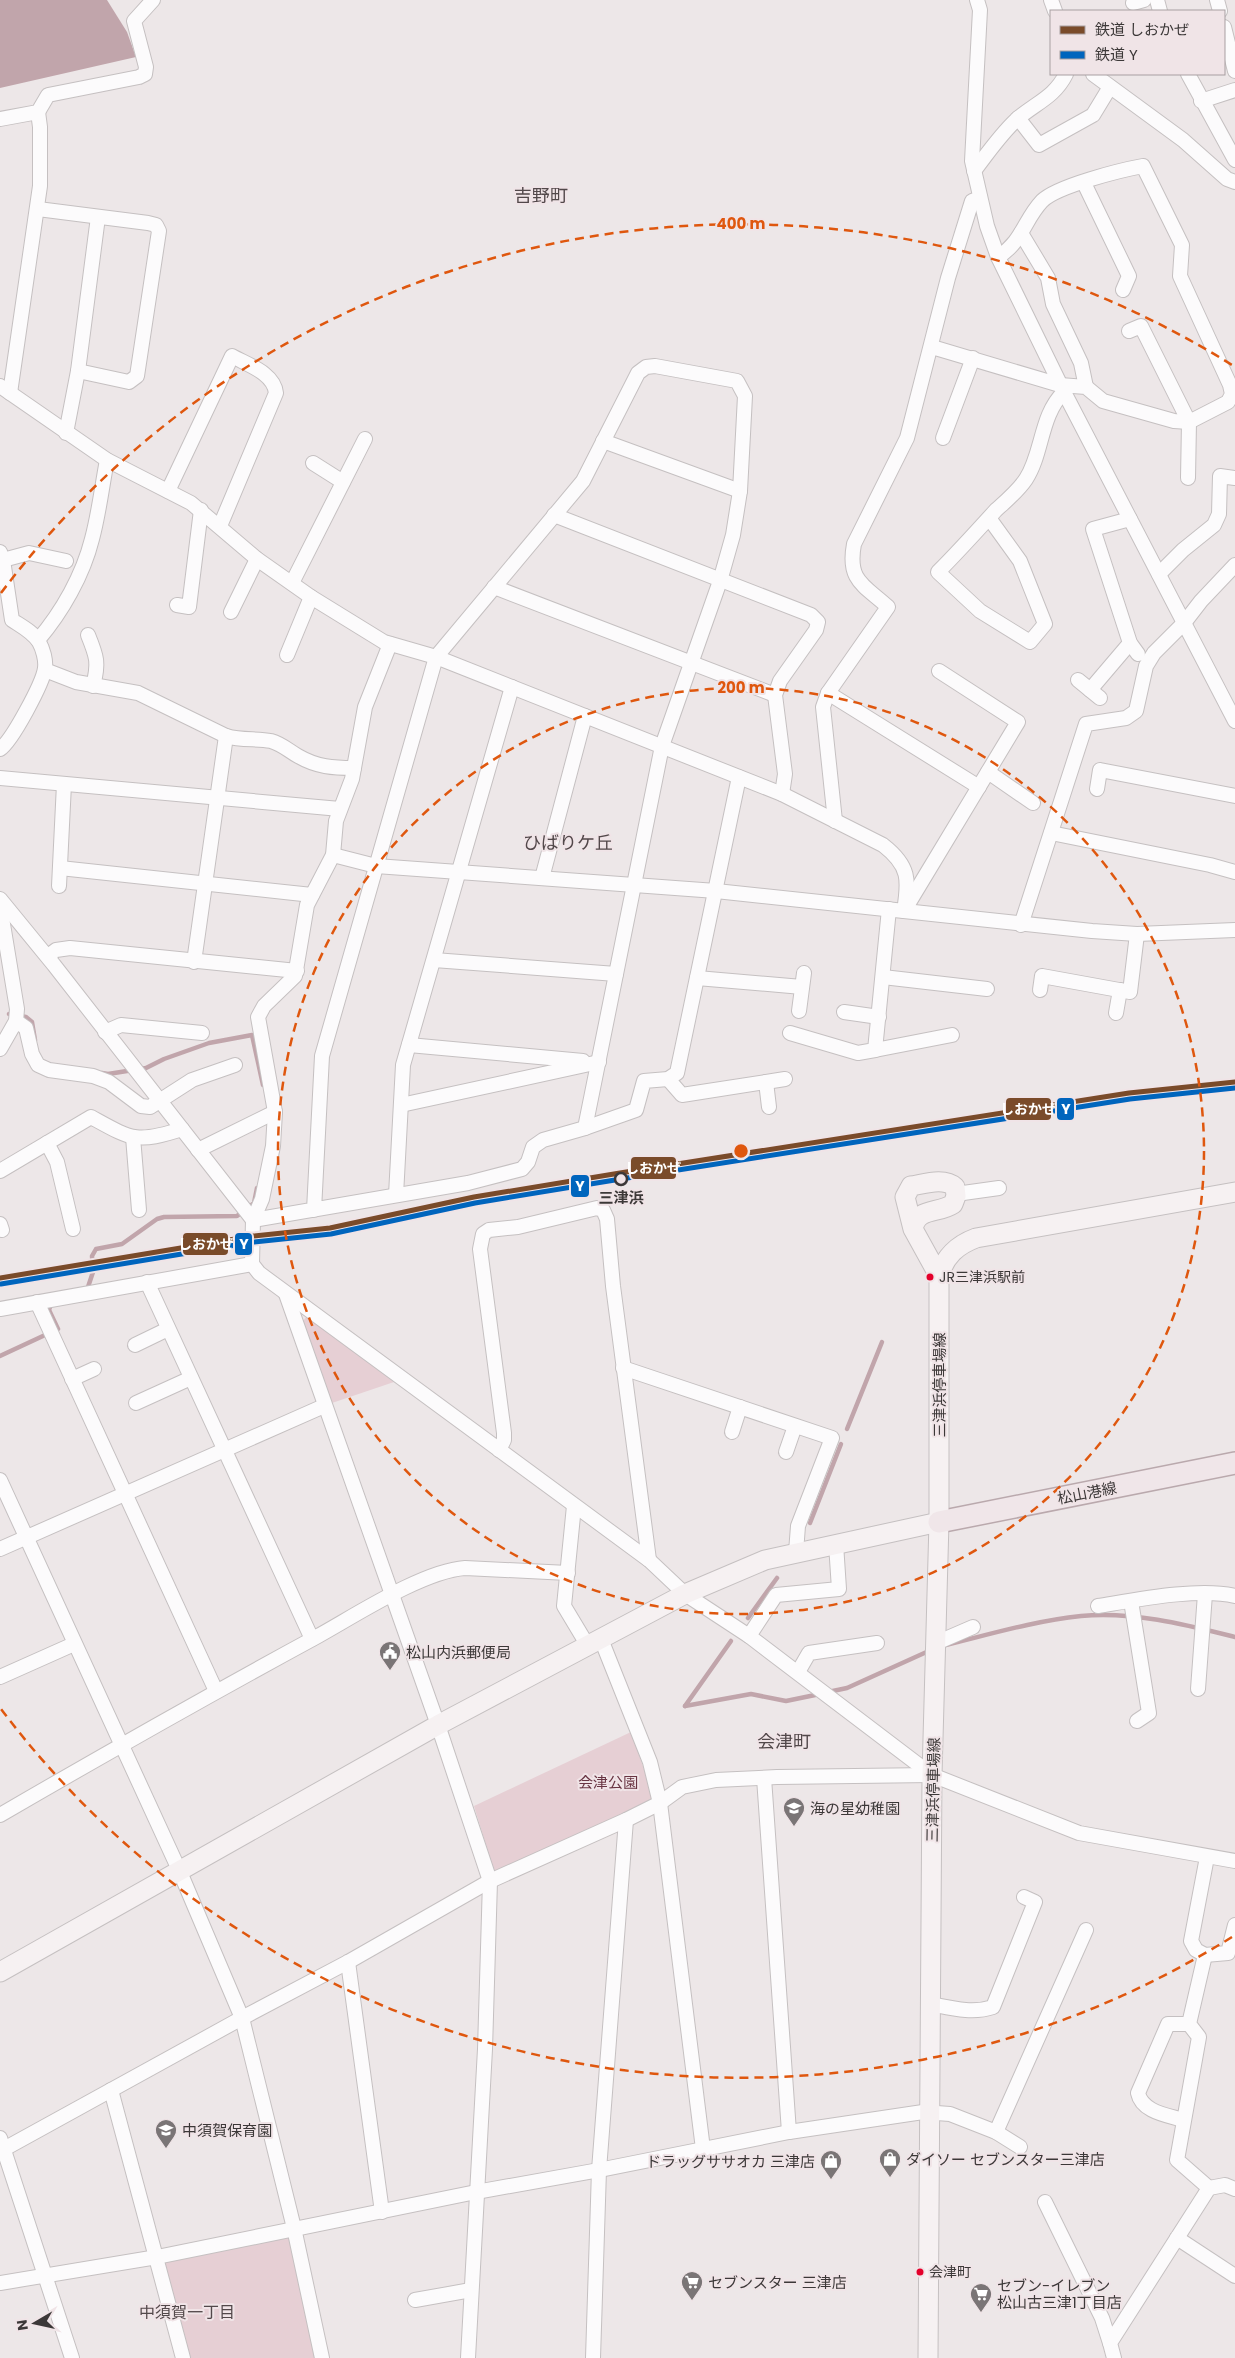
<svg xmlns="http://www.w3.org/2000/svg" width="1235" height="2358" viewBox="0 0 1235 2358" font-family="Poppins,'Noto Sans JP',sans-serif">
	<style>
		.green { fill: #e6cfd4 }
		.water { fill: #c1a5ab }
		.lines { fill: none; stroke-linecap: round; stroke-linejoin: round }
		.stream { stroke: #c1a5ab; stroke-width: 4.5 }
		.street-casing { stroke: #c5c0c1; stroke-width: 16 }
		.secondary-casing { stroke: #c5c0c1; stroke-width: 21 }
		.primary-casing { stroke: #baa9ad; stroke-width: 24 }
		.street { stroke: #fcfbfc; stroke-width: 14 }
		.secondary { stroke: #f6f1f2; stroke-width: 19 }
		.primary { stroke: #f0e6e9; stroke-width: 21 }
		.rail-1-casing { stroke: #f0e4e7; stroke-width: 9 }
		.rail-2-casing { stroke: #f0e4e7; stroke-width: 9 }
		.rail-1 { stroke: #7a4b2a; stroke-width: 5 }
		.rail-2 { stroke: #0065bd; stroke-width: 5 }
		.ring { fill: none; stroke: #df570e; stroke-width: 2.5; stroke-dasharray: 9 6 }
		.stop-dot { fill: #f0e4e7; stroke: #3c3838; stroke-width: 2.5 }
		.bus-dot { fill: #e4002b; stroke: #f0e4e7; stroke-width: 2 }
		.labels { text-anchor: middle; dominant-baseline: central; stroke-width: 4; stroke-linejoin: round; paint-order: stroke }
		.bus-label { font-size: 14px; fill: #3c3838; stroke: #f0e4e7; text-anchor: start }
		.stop-label { font-size: 15px; font-weight: bold; fill: #3c3838; stroke: #f0e4e7 }
		.street-label { font-size: 15px; fill: #3c3838; stroke: #f0e4e7 }
		.poi-label { font-size: 15px; fill: #3c3838; stroke: #f0e4e7; text-anchor: start }
		.park-label { font-size: 15px; fill: #693543; stroke: #f0e4e7 }
		.neighbourhood-label { font-size: 16px; fill: #52484a; stroke: #f0e4e7 }
		.quarter-label { font-size: 18px; fill: #52484a; stroke: #f0e4e7 }
		.centre { fill: #df570e; stroke: #f0e4e7; stroke-width: 2.5 }
		.ring-label { font-size: 15px; text-anchor: middle; font-weight: bold; fill: #df570e; stroke: #f0e4e7; stroke-width: 4; stroke-linejoin: round; paint-order: stroke }
		.line-badge { stroke: #f0e4e7; stroke-width: 2 }
		.badge-label { font-size: 14px; text-anchor: middle; font-weight: bold; fill: #fff }
	</style>
	<rect width="100%" height="100%" fill="#ede7e8"/>
	<g class="green">
		<polygon points="308,1315 394,1382 329,1404 303,1321"/>
		<polygon points="631,1732 655,1801 494,1871 474,1806"/>
		<polygon points="291,2233 317,2358 189,2358 162,2256"/>
	</g>
	<polygon class="water" points="0,0 107,0 127,32 136,57 0,88"/>
	<g class="lines">
		<g class="stream">
			<polyline points="9,1014 26,1017 32,1022 35,1040"/>
			<polyline points="102,1073 108,1074 146,1068 164,1059 209,1043 252,1035 263,1085"/>
			<polyline points="87,1290 93,1272 92,1256 96,1249 122,1244 157,1219 164,1217 237,1216 254,1203 257,1188"/>
			<polyline points="0,1356 58,1329 49,1310 51,1304"/>
			<polyline points="847,1429 882,1342"/>
			<polyline points="810,1523 841,1444"/>
			<polyline points="748,1618 777,1578"/>
			<path d="M946,1645C991,1634 1034,1621 1081,1616C1133,1611 1187,1625 1235,1637"/>
			<polyline points="828,1692 847,1688 931,1650"/>
			<polyline points="685,1706 751,1694 786,1701 820,1694"/>
			<polyline points="685,1706 731,1641"/>
		</g>
		<g class="street-casing">
			<g id="street">
				<polyline points="977,0 980,10 972,161 987,226 998,257 1064,392 1235,721"/>
				<polyline points="1051,0 1055,11"/>
				<polyline points="1157,0 1160,11"/>
				<polyline points="1217,0 1220,11"/>
				<polyline points="1133,3 1144,0"/>
				<polyline points="1224,27 1235,71"/>
				<polyline points="1093,74 1183,140 1227,179 1235,182"/>
				<polyline points="1188,74 1235,160"/>
				<polyline points="1201,101 1235,90"/>
				<polyline points="1018,118 1039,145 1093,115 1110,87"/>
				<polyline points="0,119 38,112 48,95 139,77 145,74 146,67 134,21 153,0"/>
				<path d="M974,171C987,154 1000,135 1016,120C1035,103 1054,98 1066,74"/>
				<polyline points="1084,183 1129,276 1123,290"/>
				<polyline points="38,209 148,223 156,225 159,231 137,376 129,382 78,371"/>
				<polyline points="1021,233 1048,278 1053,304 1081,363 1086,387"/>
				<polyline points="1129,331 1141,326 1189,422 1188,478"/>
				<path d="M932,347L1060,385L1086,387L1103,401L1174,421L1189,422L1228,402L1232,394L1230,385L1180,276L1182,245L1143,166C1121,170 1057,186 1042,201C1024,220 1023,241 998,257"/>
				<path d="M0,386L107,460L191,503L257,559L311,597L384,642L436,657L782,794L883,845C910,866 909,880 904,911"/>
				<polyline points="10,393 40,186 40,127 38,112"/>
				<polyline points="66,433 78,371 98,217"/>
				<polyline points="943,438 973,358"/>
				<polyline points="603,441 740,491"/>
				<polyline points="313,463 343,482"/>
				<path d="M168,491L232,356C248,365 274,373 276,393L220,526"/>
				<polyline points="554,515 811,615 818,622 816,630 780,681 775,695 785,774 782,794"/>
				<path d="M989,518L1020,561L1045,624L1030,642L980,611L938,572C958,552 977,531 996,510C1006,501 1018,491 1026,479C1043,453 1040,415 1064,392"/>
				<polyline points="1130,519 1093,529 1130,643 1138,654"/>
				<path d="M0,552L3,560L12,620C21,626 33,632 39,642C43,649 46,660 45,668C43,683 12,741 0,749"/>
				<polyline points="3,560 29,553 66,561"/>
				<polyline points="1159,574 1183,550 1214,525 1219,514 1220,476 1235,478"/>
				<polyline points="292,583 365,439"/>
				<polyline points="494,587 775,695"/>
				<polyline points="177,605 189,607 201,510"/>
				<polyline points="231,612 257,559"/>
				<path d="M88,635C97,657 99,663 93,686"/>
				<path d="M38,640C62,612 83,575 92,539C99,513 102,486 107,460"/>
				<polyline points="390,644 365,707 352,779 336,821 333,855 307,905 295,976 264,1006 258,1017 275,1112 273,1146 262,1199 253,1220 252,1264 259,1273 649,1560 685,1594 749,1636 932,1775 1079,1833 1235,1861"/>
				<polyline points="287,655 311,597"/>
				<path d="M45,670L76,682L138,693L226,736C242,741 257,738 271,741C282,744 289,751 298,756C317,767 333,768 354,768"/>
				<polyline points="1078,680 1100,698"/>
				<polyline points="1090,690 1130,643"/>
				<polyline points="828,693 979,787"/>
				<polyline points="988,772 1033,803"/>
				<polyline points="0,778 340,809"/>
				<polyline points="1097,789 1100,770 1235,796"/>
				<path d="M835,821L823,707L828,693L888,607C864,585 847,581 854,544L907,438L948,278L972,201L980,198"/>
				<polyline points="1051,833 1210,865 1235,872"/>
				<polyline points="333,855 376,866 716,891 1092,931 1137,934 1235,930"/>
				<polyline points="60,868 312,895"/>
				<polyline points="542,878 585,716"/>
				<polyline points="59,886 64,784"/>
				<polyline points="0,899 54,965 253,1220"/>
				<polyline points="0,906 17,1009 16,1021 0,1049"/>
				<polyline points="907,906 1018,722 939,671"/>
				<polyline points="1021,925 1086,724 1126,718 1136,711 1146,666 1154,653 1184,623 1201,601 1235,565"/>
				<polyline points="48,956 56,950 70,948 297,971"/>
				<polyline points="434,960 616,974"/>
				<polyline points="194,962 226,736"/>
				<polyline points="883,977 987,989"/>
				<polyline points="697,978 802,987"/>
				<polyline points="1040,990 1042,976 1130,992 1137,934"/>
				<polyline points="799,1011 804,973"/>
				<polyline points="844,1012 879,1017"/>
				<polyline points="1116,1013 1120,990"/>
				<polyline points="16,1021 26,1028 32,1054 38,1065 49,1070 93,1076 109,1082 141,1106 150,1107 192,1080 235,1065"/>
				<polyline points="105,1032 121,1025 202,1033"/>
				<polyline points="790,1033 858,1053 875,1050 889,909"/>
				<polyline points="409,1045 583,1061"/>
				<polyline points="875,1050 952,1035"/>
				<polyline points="668,1079 682,1095 785,1079"/>
				<polyline points="766,1082 769,1107"/>
				<polyline points="401,1105 599,1062"/>
				<polyline points="585,1128 636,1110 644,1081 668,1079 677,1073 739,777"/>
				<polyline points="133,1137 139,1210"/>
				<polyline points="47,1143 57,1162 73,1229"/>
				<polyline points="198,1150 275,1112"/>
				<path d="M0,1171L91,1117C131,1139 136,1144 182,1129"/>
				<polyline points="956,1194 999,1188"/>
				<polyline points="396,1195 403,1065 512,687"/>
				<polyline points="253,1220 468,1183 522,1169 528,1162 533,1147 543,1140 585,1128 662,746 720,581 733,535 740,491 745,396 737,381 655,366 646,367 638,373 583,481 436,657 322,1056 314,1210"/>
				<polyline points="0,1224 2,1230"/>
				<polyline points="147,1282 312,1639"/>
				<polyline points="286,1294 438,1725 490,1881 485,2049 468,2358"/>
				<polyline points="37,1302 216,1691"/>
				<polyline points="0,1309 252,1264"/>
				<polyline points="135,1345 168,1329"/>
				<polyline points="623,1368 832,1438 798,1526 796,1552"/>
				<polyline points="72,1379 94,1369"/>
				<polyline points="136,1403 191,1378"/>
				<polyline points="732,1432 740,1407"/>
				<polyline points="499,1450 504,1440 504,1433 480,1249 483,1234 489,1230 518,1227 597,1208 603,1210 607,1219 613,1286 649,1560"/>
				<polyline points="786,1452 795,1426"/>
				<polyline points="0,1480 180,1872 242,2018 294,2228 322,2358"/>
				<polyline points="574,1506 564,1606 588,1646"/>
				<polyline points="0,1549 324,1406"/>
				<polyline points="1131,1601 1149,1713 1137,1721"/>
				<path d="M1098,1606C1135,1600 1199,1587 1235,1596"/>
				<polyline points="749,1636 776,1595 839,1589 836,1544"/>
				<polyline points="601,1639 650,1762 660,1803 703,2149"/>
				<polyline points="936,1643 973,1627"/>
				<polyline points="798,1672 809,1653 877,1643"/>
				<polyline points="0,1677 74,1644"/>
				<polyline points="1198,1689 1205,1594"/>
				<polyline points="764,1778 789,2132"/>
				<path d="M0,1815C105,1754 211,1694 318,1636C356,1615 423,1571 465,1568L568,1573"/>
				<polyline points="1205,1955 1228,1953 1235,1925"/>
				<polyline points="348,1962 382,2212"/>
				<path d="M930,2004C951,2008 972,2014 993,2007L1035,1902L1024,1897"/>
				<polyline points="111,2090 183,2358"/>
				<path d="M1183,2120C1167,2115 1142,2112 1138,2093L1168,2024H1189"/>
				<polyline points="996,2132 1086,1930"/>
				<polyline points="0,2138 72,2358"/>
				<polyline points="4,2149 242,2018 348,1962 490,1881 626,1820 660,1803 682,1787 716,1780 777,1777 932,1775"/>
				<polyline points="1209,2188 1225,2185 1235,2189"/>
				<polyline points="1045,2202 1102,2318 1110,2343"/>
				<polyline points="1177,2238 1235,2276"/>
				<polyline points="0,2283 157,2257 476,2192 599,2170 789,2132 923,2112 950,2114 996,2132 1020,2147"/>
				<polyline points="415,2300 471,2290"/>
				<polyline points="593,2358 599,2170 626,1820"/>
				<polyline points="1114,2358 1110,2343 1209,2188 1177,2160 1199,2037 1189,2024 1205,1955 1196,1950 1191,1941 1207,1857"/>
			</g>
		</g>
		<g class="secondary-casing">
			<g id="secondary">
				<path d="M913,1229C917,1207 938,1214 953,1204L956,1196L955,1187C944,1177 924,1184 911,1186L905,1197L913,1229L939,1276V1522L932,1775L928,2358"/>
				<path d="M939,1276C945,1256 957,1245 976,1238L1235,1192"/>
				<polyline points="0,1972 438,1725 685,1594 765,1560 939,1522"/>
			</g>
		</g>
		<g class="primary-casing">
			<polyline id="primary" points="939,1522 1235,1463"/>
		</g>
		<use href="#street" class="street"/>
		<use href="#secondary" class="secondary"/>
		<use href="#primary" class="primary"/>
		<g class="rail-1-casing">
			<polyline id="rail-1" points="0,1278 253,1236 330,1228 474,1197 620,1173 1129,1093 1235,1082"/>
		</g>
		<g class="rail-2-casing">
			<polyline id="rail-2" points="1,1284 254,1242 331,1234 475,1203 621,1179 1130,1099 1235,1088"/>
		</g>
		<use href="#rail-1" class="rail-1"/>
		<use href="#rail-2" class="rail-2"/>
	</g>
	<g class="ring">
		<circle cx="741" cy="1151" r="463"/>
		<path d="M1232 1937A927 927 0 0 1 1 1709M1 593A927 927 0 0 1 1232 365"/>
	</g>
	<defs>
		<g id="civic-pin" transform="scale(1.125)"><path d="M0 17L-7.5 6A9.5 9.5 0 1 1 7.5 6Z" fill="#7a7576" stroke="#f0e4e7"/><path d="M-.6-6.5H3V-4.5H.6V-3L4-1V1h2V6H-6V1h2V-1L-.6-3ZM-1.2 2.5V6h2.4V2.5Z" fill="#fff"/></g>
		<g id="school-pin" transform="scale(1.125)"><path d="M0 17L-7.5 6A9.5 9.5 0 1 1 7.5 6Z" fill="#7a7576" stroke="#f0e4e7"/><path d="M0-5L7-2L0 1L-7-2ZM-4 1L0 2.5L4 1V4Q0 6-4 4Z" fill="#fff"/></g>
		<g id="shop-pin" transform="scale(1.125)"><path d="M0 17L-7.5 6A9.5 9.5 0 1 1 7.5 6Z" fill="#7a7576" stroke="#f0e4e7"/><path d="M-5-2.5h2.3a2.7 3.5 0 0 1 5.4 0H5L5.5 6h-11ZM-1.5-2.5h3a1.5 2.3 0 0 0-3 0Z" fill="#fff"/></g>
		<g id="supermarket-pin" transform="scale(1.125)"><path d="M0 17L-7.5 6A9.5 9.5 0 1 1 7.5 6Z" fill="#7a7576" stroke="#f0e4e7"/><path d="M-6-5.5h2.5l.6 2H6L4.5 2H-2.5L-4.4-4H-6ZM-1.5 3.2a1.3 1.3 0 1 0 .1 0ZM3 3.2a1.3 1.3 0 1 0 .1 0Z" fill="#fff"/></g>
	</defs>
	<g fill-rule="evenodd">
		<use href="#civic-pin" x="390" y="1652"/>
		<use href="#school-pin" x="794" y="1808"/>
		<use href="#school-pin" x="166" y="2130"/>
		<use href="#shop-pin" x="890" y="2159"/>
		<use href="#shop-pin" x="831" y="2161"/>
		<use href="#supermarket-pin" x="692" y="2282"/>
		<use href="#supermarket-pin" x="981" y="2294"/>
	</g>
	<circle class="stop-dot" cx="621" cy="1179" r="6"/>
	<g class="bus-dot">
		<circle cx="930" cy="1277" r="4.5"/>
		<circle cx="920" cy="2272" r="4.5"/>
	</g>
	<g class="labels">
		<g class="bus-label">
			<text x="939" y="1277">JR三津浜駅前</text>
			<text x="929" y="2272">会津町</text>
		</g>
		<g class="stop-label">
			<text x="621" y="1197">三津浜</text>
		</g>
		<g class="street-label">
			<text transform="translate(939 1385) rotate(-90)">三津浜停車場線</text>
			<text transform="translate(1087 1493) rotate(-11)">松山港線</text>
			<text transform="translate(933 1790) rotate(-89)">三津浜停車場線</text>
		</g>
		<g class="poi-label">
			<text x="406" y="1652">松山内浜郵便局</text>
			<text x="810" y="1808">海の星幼稚園</text>
			<text x="182" y="2130">中須賀保育園</text>
			<text x="906" y="2159">ダイソー セブンスター三津店</text>
			<text x="815" y="2161" text-anchor="end">ドラッグササオカ 三津店</text>
			<text x="708" y="2282">セブンスター 三津店</text>
			<text x="997" y="2285">セブン-イレブン<tspan x="997" dy="17">松山古三津1丁目店</tspan></text>
		</g>
		<g class="park-label">
			<text x="608" y="1782">会津公園</text>
		</g>
		<g class="neighbourhood-label">
			<text x="187" y="2312">中須賀一丁目</text>
		</g>
		<g class="quarter-label">
			<text x="541" y="195">吉野町</text>
			<text x="568" y="842">ひばりケ丘</text>
			<text x="784" y="1741">会津町</text>
		</g>
	</g>
	<circle cx="741" cy="1151" r="8" class="centre"/>
	<g class="ring-label">
		<text x="741" y="229">400 m</text>
		<text x="741" y="693">200 m</text>
	</g>
	<g class="line-badge">
		<rect x="1005" y="1097" width="47" height="24" rx="5" fill="#7a4b2a"/>
		<rect x="1056" y="1097" width="19" height="24" rx="5" fill="#0065bd"/>
		<rect x="630" y="1156" width="47" height="24" rx="5" fill="#7a4b2a"/>
		<rect x="570" y="1174" width="20" height="24" rx="5" fill="#0065bd"/>
		<rect x="234" y="1232" width="19" height="24" rx="5" fill="#0065bd"/>
		<rect x="182" y="1232" width="47" height="24" rx="5" fill="#7a4b2a"/>
	</g>
	<g class="badge-label">
		<text x="1028" y="1114">しおかぜ</text>
		<text x="1066" y="1114">Y</text>
		<text x="653" y="1173">しおかぜ</text>
		<text x="580" y="1191">Y</text>
		<text x="244" y="1249">Y</text>
		<text x="206" y="1249">しおかぜ</text>
	</g>
	<rect x="1050" y="10" width="175" height="65" fill="#f0e4e7" stroke="#a89fa1"/>
	<rect x="1060" y="26" width="25" height="8" fill="#7a4b2a" stroke="#a89fa1"/>
	<text x="1095" y="35" font-size="15" fill="#3c3838">鉄道 しおかぜ</text>
	<rect x="1060" y="51" width="25" height="8" fill="#0065bd" stroke="#a89fa1"/>
	<text x="1095" y="60" font-size="15" fill="#3c3838">鉄道 Y</text>
	<g transform="translate(35 2323) rotate(261)" stroke="#f0e4e7" stroke-width="4" paint-order="stroke">
	<path d="M0-4L9 19L0 12L-9 19Z" fill="#3c3838"/>
	<text y="-8" font-size="14" font-weight="bold" text-anchor="middle" fill="#3c3838">N</text>
	</g>
</svg>
